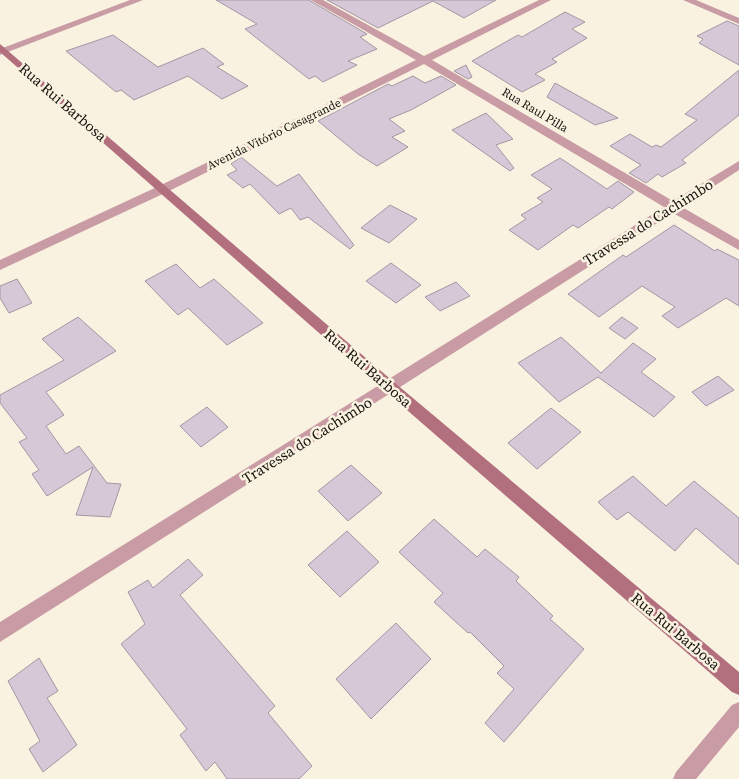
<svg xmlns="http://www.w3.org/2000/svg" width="739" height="779" viewBox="0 0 739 779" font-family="'Source Serif 4',serif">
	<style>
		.building { fill: #d6c8d7; stroke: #a497a5 }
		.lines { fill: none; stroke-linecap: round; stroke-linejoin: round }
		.street { fill: #c99ba4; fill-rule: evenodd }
		.secondary { fill: #b2707e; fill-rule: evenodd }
		.labels { text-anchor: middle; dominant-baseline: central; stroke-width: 5; stroke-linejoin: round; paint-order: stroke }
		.far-street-label { font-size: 12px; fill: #17140e; stroke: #f9f2e0 }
		.street-label { font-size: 15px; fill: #17140e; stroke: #f9f2e0 }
	</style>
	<rect width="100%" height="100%" fill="#f9f2e0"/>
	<g class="building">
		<polygon points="216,0 309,0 367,34 360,37 377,49 348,61 357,65 323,82 315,76 309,79 245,29 257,24"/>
		<polygon points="327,0 496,0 464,18 433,1 378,28"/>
		<polygon points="565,12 585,22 572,29 587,38 552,59 557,62 535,74 545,80 522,92 472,61 518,35 522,37"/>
		<polygon points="727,21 739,26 739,65 699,43 703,39 697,36"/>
		<polygon points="113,35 158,67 203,48 224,64 217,67 248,86 222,99 188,76 134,100 121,90 116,92 66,51"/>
		<polygon points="466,65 472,77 468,79 454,71"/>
		<polygon points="739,70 739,115 682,160 686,163 662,177 658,174 646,183 629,173 641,165 610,146 630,134 652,147 656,145 661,147 697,120 685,114"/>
		<polygon points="413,76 425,83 441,76 456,85 411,110 389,119 405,131 392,137 408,147 377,166 358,154 318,121 388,84 392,86"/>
		<polygon points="555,83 618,118 595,125 547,97"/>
		<polygon points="486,113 513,139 496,145 514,168 510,171 452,130"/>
		<polygon points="241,157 277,186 299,174 354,245 350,249 308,217 300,220 291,208 279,214 250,184 243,188 227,175 237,170 231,164"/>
		<polygon points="560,158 607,189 618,181 634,192 612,209 609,207 578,228 573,225 538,250 509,230 526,219 521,215 543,202 537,198 552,189 531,175"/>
		<polygon points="390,205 417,219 389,243 361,228"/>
		<polygon points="674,225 715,251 717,249 739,260 739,306 726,298 678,328 662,316 675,307 642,286 599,317 568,294 623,255 626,257"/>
		<polygon points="391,263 421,285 396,303 366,281"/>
		<polygon points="176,264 200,288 214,279 263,323 227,345 188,308 178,315 145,281"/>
		<polygon points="17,279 32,303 9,313 0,298 0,286"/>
		<polygon points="456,282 470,296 440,311 425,297"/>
		<polygon points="78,317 116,351 46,392 64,415 46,426 66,454 79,446 107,483 121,484 110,517 76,515 93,467 47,496 32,474 39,470 19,442 27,438 0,403 0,395 64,360 42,339"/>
		<polygon points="622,317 638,328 625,339 609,328"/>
		<polygon points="561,337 601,373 633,343 656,359 641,372 675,397 654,417 598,377 559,402 518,363"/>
		<polygon points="718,376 734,390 706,406 692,392"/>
		<polygon points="207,407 228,427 201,447 180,426"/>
		<polygon points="551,408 581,432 537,469 508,443"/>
		<polygon points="351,465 382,493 348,521 318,491"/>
		<polygon points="633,476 666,506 694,481 739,518 739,565 696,528 675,551 628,512 617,520 598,502"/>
		<polygon points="434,519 477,557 485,549 519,577 516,581 553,616 550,619 584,649 504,742 485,723 514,689 497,673 504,666 470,632 468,633 434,602 443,593 399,552"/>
		<polygon points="347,531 379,562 340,597 308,565"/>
		<polygon points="188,559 203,575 180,595 275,706 268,713 312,766 299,779 227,779 215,762 206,771 180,735 187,729 121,644 145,624 128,592 148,580 153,588"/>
		<polygon points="396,623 431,659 371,719 336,679"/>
		<polygon points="39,658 58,691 47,698 77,745 43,772 29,749 40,741 8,681"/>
	</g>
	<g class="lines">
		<g class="street">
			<polygon points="130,0 143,0 0,55 0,49"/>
			<polygon points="311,0 323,0 424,56 539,0 551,0 432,60 673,201 739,161 739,170 682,207 739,240 739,250 673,213 0,642 0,622 664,207 424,64 167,192 0,270 0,260 159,186 416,60"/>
			<polygon points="683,0 696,0 739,18 739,24"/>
			<polygon points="739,702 739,727 696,779 673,779 676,772 732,705"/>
		</g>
		<polygon class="secondary" points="0,44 395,383 739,672 739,695 732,692 385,391 0,52"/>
	</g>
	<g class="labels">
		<g class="far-street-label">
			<text transform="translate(535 110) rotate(31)">Rua Raul Pilla</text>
			<text transform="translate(274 134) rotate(-26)">Avenida Vitório Casagrande</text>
		</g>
		<g class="street-label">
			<text transform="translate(63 102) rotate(41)">Rua Rui Barbosa</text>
			<text transform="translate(648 222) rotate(-32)">Travessa do Cachimbo</text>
			<text transform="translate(368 368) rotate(41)">Rua Rui Barbosa</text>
			<text transform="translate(307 440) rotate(-32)">Travessa do Cachimbo</text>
			<text transform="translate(676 631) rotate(40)">Rua Rui Barbosa</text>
		</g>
	</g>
</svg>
